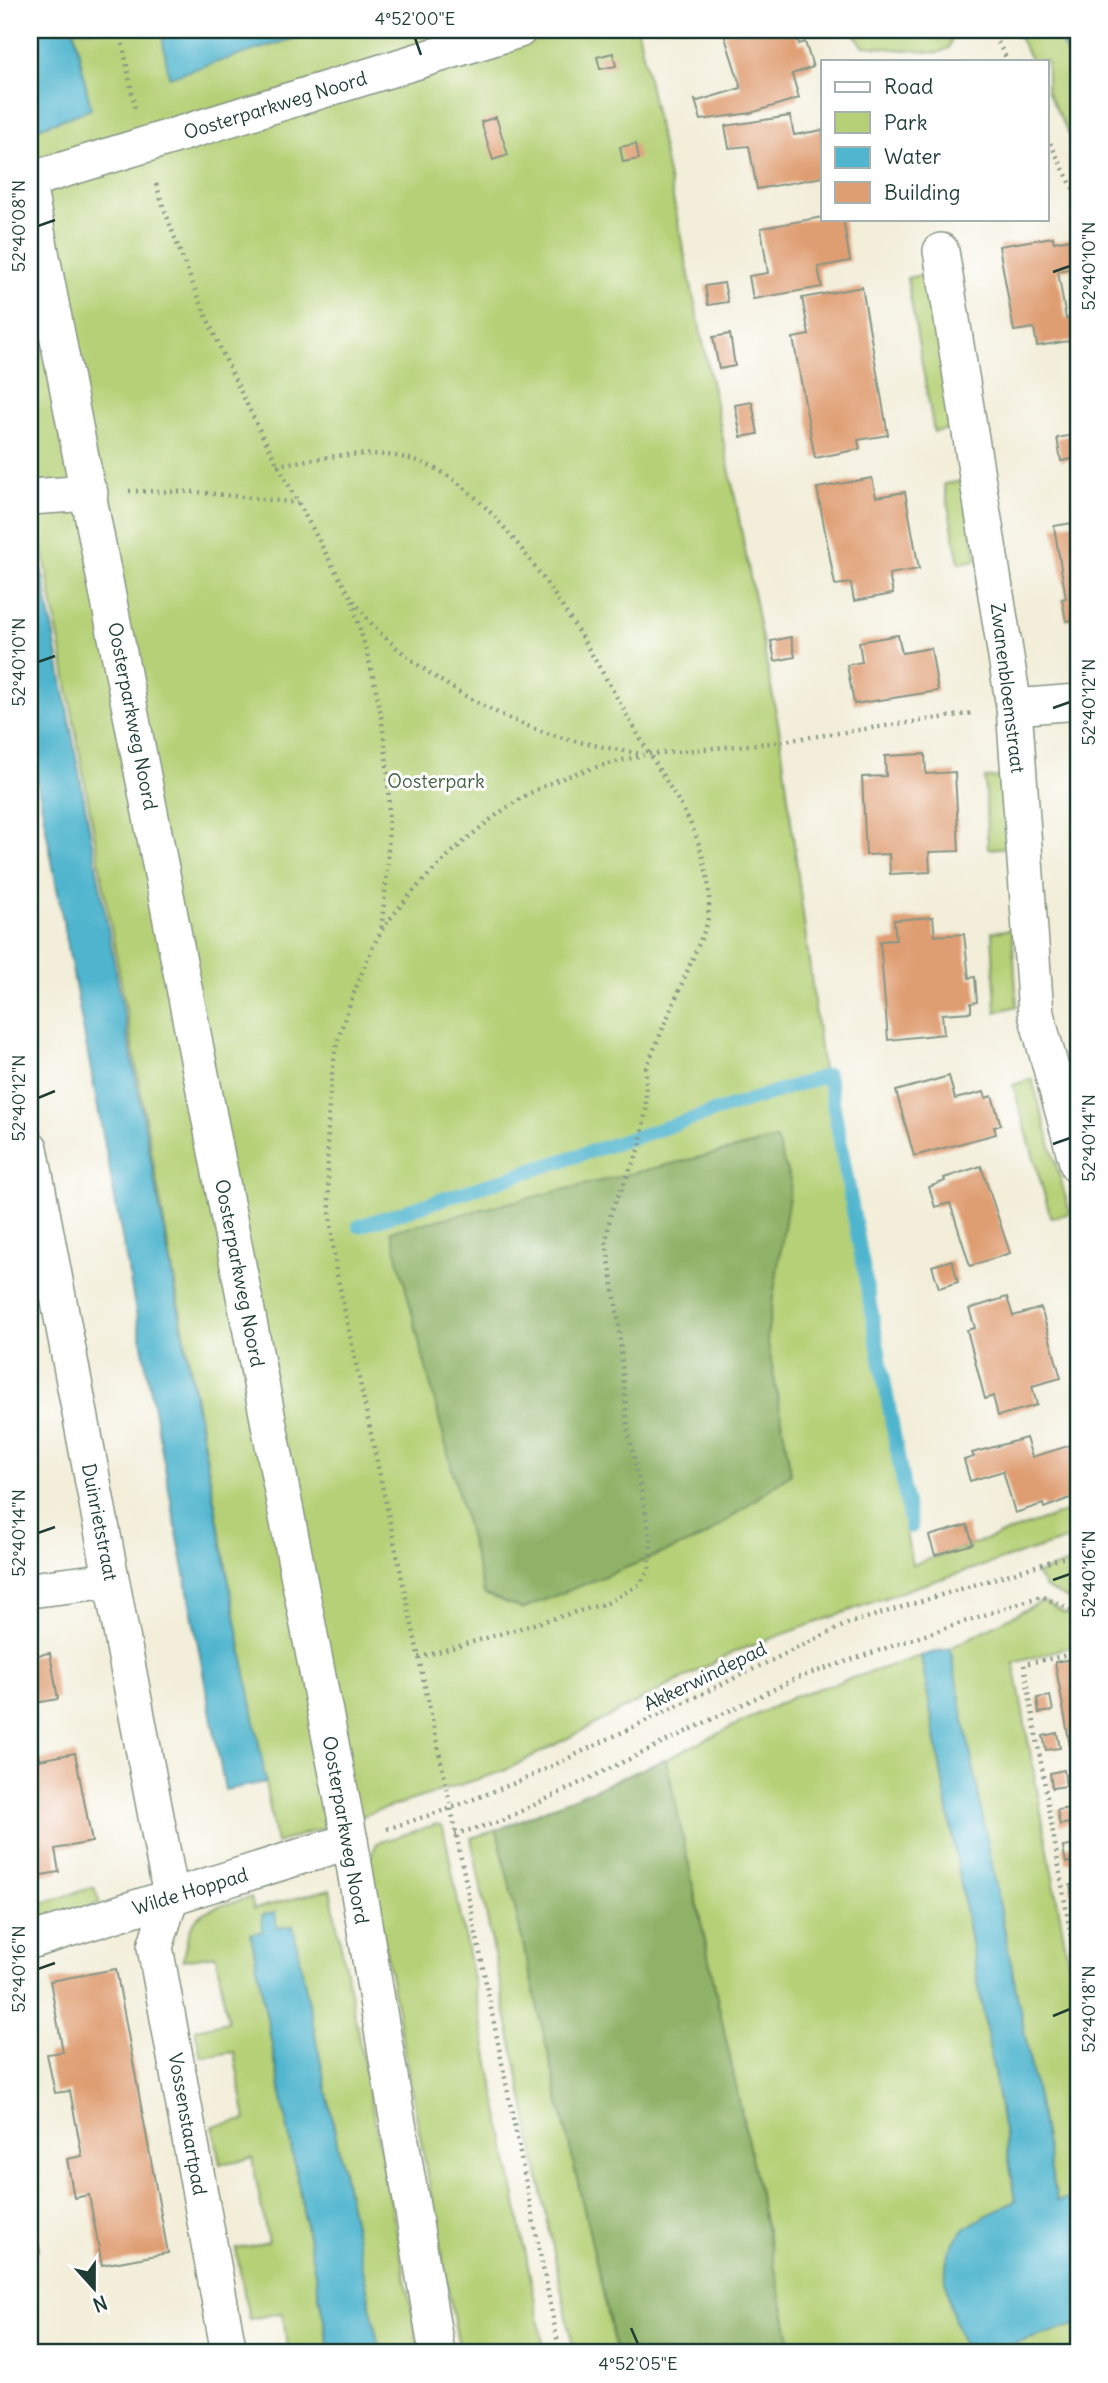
<svg xmlns="http://www.w3.org/2000/svg" width="1108" height="2383" viewBox="0 0 1108 2383" font-family="Delius,sans-serif">
	<style>
		.green { fill: #b5d076; stroke: #6a8655; stroke-width: 2 }
		.forest { fill: #90b267; stroke: #58784e; stroke-width: 2 }
		.water { fill: #50b5ce; stroke: #387981; stroke-width: 2 }
		.lines { fill: none; stroke-linecap: round; stroke-linejoin: round }
		.stream { stroke: #50b5ce; stroke-width: 14 }
		.building { fill: #df9e72 }
		.street-casing { stroke: #889686; stroke-width: 38 }
		.path { stroke: #889686; stroke-width: 4.5; stroke-dasharray: 2 5; stroke-linecap: butt }
		.street { stroke: #fff; stroke-width: 35 }
		.ticks { fill: none; stroke: #1f3d34; stroke-width: 2.5 }
		.labels { text-anchor: middle; dominant-baseline: central; stroke-width: 6; stroke-linejoin: round; paint-order: stroke }
		.street-label { font-size: 19px; fill: #1f3d34; stroke: #fff }
		.park-label { font-size: 19px; fill: #446244; stroke: #fff }
		.neatline { fill: none; stroke: #1f3d34; stroke-width: 2.5 }
		.ticks-label { font-size: 18px; text-anchor: middle; fill: #1f3d34 }
	</style>
	<rect width="100%" height="100%" fill="#fff"/>
	<filter id="ink" filterUnits="userSpaceOnUse"><feTurbulence type="fractalNoise" baseFrequency=".0143" numOctaves="2"/><feDisplacementMap in="SourceGraphic" scale="14" xChannelSelector="R" yChannelSelector="G"/><feConvolveMatrix kernelMatrix="1 2 1 2 8 2 1 2 1" color-interpolation-filters="sRGB"/></filter>
	<filter id="wash" filterUnits="userSpaceOnUse"><feTurbulence type="fractalNoise" baseFrequency=".00686" numOctaves="4" result="noise"/><feDisplacementMap in="SourceGraphic" scale="28" xChannelSelector="R" yChannelSelector="G"/><feGaussianBlur stdDeviation="1.57" result="paint"/><feColorMatrix in="noise" values="0 0 0 0 0 0 0 0 0 0 0 0 0 0 0 0 0 1.4 0 .05"/><feComposite in="paint" operator="in"/></filter>
	<g filter="url(#wash)">
		<rect width="100%" height="100%" fill="#f2eed9"/>
		<g class="green">
			<polygon points="73,30 638,30 733,487 780,734 823,1071 912,1565 1078,1508 1078,1536 912,1588 734,1652 504,1771 276,1843 30,478 30,131 90,109"/>
			<polygon points="851,30 954,30 949,48 938,53 863,46"/>
			<polygon points="1015,30 1055,30 1078,75 1078,152 1047,91 1047,61 1032,61"/>
			<polygon points="927,274 954,428 934,432 907,278"/>
			<polygon points="963,481 977,560 959,563 944,484"/>
			<polygon points="1006,777 1009,847 988,849 985,778"/>
			<polygon points="1012,929 1017,1006 996,1012 992,932"/>
			<polygon points="1032,1079 1070,1213 1051,1218 1013,1085"/>
			<polygon points="1078,1560 1078,1604 1046,1588 1036,1574"/>
			<polygon points="1042,1601 1078,1620 1078,1644 1014,1663 1078,2015 1078,2197 1057,2202 950,1648"/>
			<polygon points="921,1656 1016,2200 964,2230 964,2349 970,2353 793,2353 666,1759 795,1696"/>
			<polygon points="437,1824 443,1827 447,1845 545,2353 460,2353 369,1860 377,1843"/>
			<polygon points="497,1830 617,2353 574,2353 471,1838"/>
			<polygon points="94,1887 100,1903 30,1925 30,1907"/>
			<path d="M330,1889L420,2353H380L293,1926L276,1928L275,1912L263,1931L251,1934L330,2353H289L282,2313L249,2319L236,2249L268,2242L252,2158L220,2164L213,2126L246,2120L234,2052L201,2057L195,2029L228,2022L216,1955L183,1960C191,1906 203,1912 251,1897L254,1909Z"/>
			<polygon points="1078,2324 1078,2353 1006,2353 1007,2346"/>
		</g>
		<g class="forest">
			<polygon points="776,1139 791,1183 767,1337 791,1473 706,1536 522,1609 484,1594 391,1231"/>
			<polygon points="666,1759 793,2353 617,2353 497,1830"/>
		</g>
		<g class="water">
			<polygon points="30,30 74,30 91,109 30,131"/>
			<polygon points="161,30 321,30 169,77"/>
			<polygon points="1055,30 1078,30 1078,75"/>
			<polygon points="39,556 266,1782 225,1790 30,743 30,558"/>
			<path d="M950,1648L1057,2201L1078,2197V2324L1007,2346L1006,2353H970L964,2349C953,2312 929,2262 964,2230C977,2217 1001,2211 1016,2200L921,1656Z"/>
			<polygon points="275,1912 277,1928 293,1926 380,2353 330,2353 251,1934 263,1931 262,1915"/>
		</g>
		<g class="lines">
			<polyline class="stream" points="359,1226 828,1075 911,1527"/>
		</g>
		<g id="blocks">
			<g class="building">
				<polygon points="736,30 795,30 799,44 805,42 813,67 792,74 799,98 751,113 701,120 695,100 698,101 741,88 724,34"/>
				<polygon points="613,53 616,66 600,69 597,57"/>
				<polygon points="790,116 794,135 823,130 823,177 757,189 749,146 729,148 725,126"/>
				<polygon points="496,117 508,155 493,160 481,122"/>
				<polygon points="636,144 639,159 623,162 620,147"/>
				<polygon points="823,217 843,219 850,261 818,267 822,287 753,299 749,276 768,273 761,228"/>
				<polygon points="1053,237 1054,242 1075,238 1078,267 1058,271 1066,319 1073,318 1076,340 1037,346 1034,328 1014,331 999,246"/>
				<polygon points="724,283 728,302 708,305 705,286"/>
				<polygon points="862,287 888,435 858,440 860,449 815,458 793,338 809,335 802,298"/>
				<polygon points="730,334 735,366 719,369 713,337"/>
				<polygon points="752,402 758,434 741,437 735,405"/>
				<polygon points="1078,434 1078,458 1061,461 1057,438"/>
				<polygon points="872,478 876,497 905,492 919,569 889,574 893,594 854,601 851,583 835,585 817,488"/>
				<polygon points="1078,522 1078,619 1066,621 1062,599 1066,598 1054,526"/>
				<polygon points="898,635 902,653 931,648 938,691 854,704 847,665 862,662 859,642"/>
				<polygon points="791,637 795,657 775,661 771,641"/>
				<polygon points="925,754 926,774 955,772 959,851 929,852 930,872 890,874 889,854 866,855 862,777 886,776 885,756"/>
				<polygon points="933,917 935,936 964,934 969,978 975,977 977,1002 971,1003 971,1012 942,1014 944,1034 888,1040 880,941 896,940 894,920"/>
				<polygon points="949,1076 955,1099 984,1092 986,1098 992,1096 1001,1125 994,1127 996,1134 914,1156 896,1091"/>
				<polygon points="981,1166 1010,1253 970,1266 950,1203 935,1207 929,1187 945,1181 944,1178"/>
				<polygon points="952,1260 958,1282 939,1288 932,1266"/>
				<polygon points="1007,1297 1013,1316 1041,1308 1061,1378 1032,1386 1037,1405 998,1416 993,1396 985,1399 967,1330 975,1328 969,1309"/>
				<polygon points="1026,1438 1032,1457 1078,1443 1078,1495 1044,1508 1043,1504 1015,1513 1003,1471 970,1481 964,1460 974,1457 972,1453"/>
				<polygon points="967,1525 973,1544 935,1555 929,1536"/>
				<polygon points="50,1653 58,1699 30,1704 30,1656"/>
				<polygon points="1078,1658 1078,1785 1077,1785 1055,1662"/>
				<polygon points="1050,1696 1053,1711 1039,1713 1037,1698"/>
				<polygon points="1057,1733 1060,1748 1046,1750 1043,1736"/>
				<polygon points="35,1737 39,1760 75,1753 92,1842 55,1849 59,1872 30,1877 30,1738"/>
				<polygon points="1064,1770 1066,1786 1052,1788 1050,1773"/>
				<polygon points="1070,1808 1073,1822 1060,1825 1057,1810"/>
				<polygon points="1077,1845 1078,1860 1066,1863 1063,1847"/>
				<polygon points="1078,1883 1078,1898 1073,1899 1070,1885"/>
				<polygon points="116,1969 168,2253 102,2265 89,2195 74,2198 67,2159 82,2156 70,2091 55,2093 47,2054 63,2052 50,1981"/>
				<polygon points="35,2226 40,2252 30,2254 30,2227"/>
			</g>
		</g>
	</g>
	<g filter="url(#ink)">
		<use href="#blocks" fill-opacity="0" stroke="#889686" stroke-width="2"/>
		<g class="lines">
			<g class="street-casing">
				<g id="street">
					<polyline points="30,180 519,30"/>
					<polyline points="30,195 350,1841 437,2353"/>
					<polyline points="941,251 1014,707 1036,1014 1078,1166"/>
					<polyline points="30,497 90,493"/>
					<polyline points="1014,707 1078,702"/>
					<polyline points="30,1148 171,1896 155,1947 229,2353"/>
					<polyline points="30,1590 111,1580"/>
					<polyline points="30,1941 350,1841"/>
				</g>
			</g>
			<g class="path">
				<polyline points="120,30 135,108"/>
				<polyline points="991,30 1008,61"/>
				<polyline points="1047,137 1078,198"/>
				<path d="M156,184C195,303 250,417 311,526C333,566 353,609 388,640C429,678 494,716 547,733C577,743 610,748 641,754"/>
				<path d="M277,465C329,457 389,443 438,470C517,513 595,660 640,738C657,768 679,798 693,829C706,861 714,894 706,927L646,1068V1110L639,1150L611,1212L606,1241L618,1317L628,1430L651,1539L649,1569L640,1584L607,1603L417,1658"/>
				<polyline points="129,491 197,492 298,503"/>
				<path d="M352,601C362,637 374,674 380,710C393,784 390,857 381,930"/>
				<polyline points="649,754 770,743 974,713"/>
				<polyline points="1078,1653 1024,1664 1078,1978"/>
				<polyline points="387,1829 451,1808 525,1779 847,1624 1078,1553"/>
				<polyline points="455,1834 499,1822 797,1678 1041,1596 1078,1613"/>
				<polyline points="30,2343 32,2353"/>
				<path d="M560,2353L451,1808L336,1270C327,1196 323,1128 335,1053C338,1032 370,947 382,930C414,884 484,817 534,791C568,773 607,764 644,755"/>
			</g>
			<use href="#street" class="street"/>
		</g>
	</g>
	<path class="ticks" d="M415,38L421,55M38,226L55,220M1053,272L1070,266M38,662L55,656M1053,708L1070,702M38,1098L55,1091M1053,1144L1070,1138M38,1533L55,1527M1053,1580L1070,1574M38,1969L55,1963M1053,2016L1070,2009M631,2328L638,2344"/>
	<g class="labels">
		<g class="street-label">
			<text transform="translate(275 105) rotate(-17)">Oosterparkweg Noord</text>
			<text transform="translate(1008 688) rotate(83)">Zwanenbloemstraat</text>
			<text transform="translate(133 716) rotate(79)">Oosterparkweg Noord</text>
			<text transform="translate(240 1273) rotate(79)">Oosterparkweg Noord</text>
			<text transform="translate(100 1522) rotate(79)">Duinrietstraat</text>
			<text transform="translate(705 1676) rotate(-26)">Akkerwindepad</text>
			<text transform="translate(346 1830) rotate(80)">Oosterparkweg Noord</text>
			<text transform="translate(190 1891) rotate(-17)">Wilde Hoppad</text>
			<text transform="translate(188 2124) rotate(80)">Vossenstaartpad</text>
		</g>
		<g class="park-label">
			<text x="436" y="781">Oosterpark</text>
		</g>
	</g>
	<rect width="1108" height="2383" fill="none" stroke="#fff" stroke-width="77"/>
	<rect x="821" y="60" width="228" height="161" fill="#ffffff" stroke="#a5b1ae" stroke-width="2"/>
	<rect x="835" y="82" width="35" height="10" fill="#ffffff" stroke="#a5b1ae" stroke-width="2"/>
	<text x="884" y="94" font-size="21" fill="#1f3d34">Road</text>
	<rect x="835" y="112" width="35" height="21" fill="#b5d076" stroke="#a5b1ae" stroke-width="2"/>
	<text x="884" y="130" font-size="21" fill="#1f3d34">Park</text>
	<rect x="835" y="147" width="35" height="21" fill="#50b5ce" stroke="#a5b1ae" stroke-width="2"/>
	<text x="884" y="164" font-size="21" fill="#1f3d34">Water</text>
	<rect x="835" y="182" width="35" height="21" fill="#df9e72" stroke="#a5b1ae" stroke-width="2"/>
	<text x="884" y="200" font-size="21" fill="#1f3d34">Building</text>
	<g transform="translate(94 2288) rotate(159)" stroke="#ffffff" stroke-width="5" paint-order="stroke">
	<path d="M0-5L12 26L0 18L-12 26Z" fill="#1f3d34"/>
	<text y="-10" font-size="19" font-weight="bold" text-anchor="middle" fill="#1f3d34">N</text>
	</g>
	<rect x="38" y="38" width="1032" height="2306" class="neatline"/>
	<g class="ticks-label">
		<text x="415" y="25">4°52'00"E</text>
		<text transform="translate(19 226) rotate(-90)" y="6">52°40'08"N</text>
		<text transform="translate(1089 266) rotate(-90)" y="6">52°40'10"N</text>
		<text transform="translate(19 662) rotate(-90)" y="6">52°40'10"N</text>
		<text transform="translate(1089 702) rotate(-90)" y="6">52°40'12"N</text>
		<text transform="translate(19 1098) rotate(-90)" y="6">52°40'12"N</text>
		<text transform="translate(1089 1138) rotate(-90)" y="6">52°40'14"N</text>
		<text transform="translate(19 1533) rotate(-90)" y="6">52°40'14"N</text>
		<text transform="translate(1089 1574) rotate(-90)" y="6">52°40'16"N</text>
		<text transform="translate(19 1969) rotate(-90)" y="6">52°40'16"N</text>
		<text transform="translate(1089 2009) rotate(-90)" y="6">52°40'18"N</text>
		<text x="638" y="2370">4°52'05"E</text>
	</g>
</svg>
